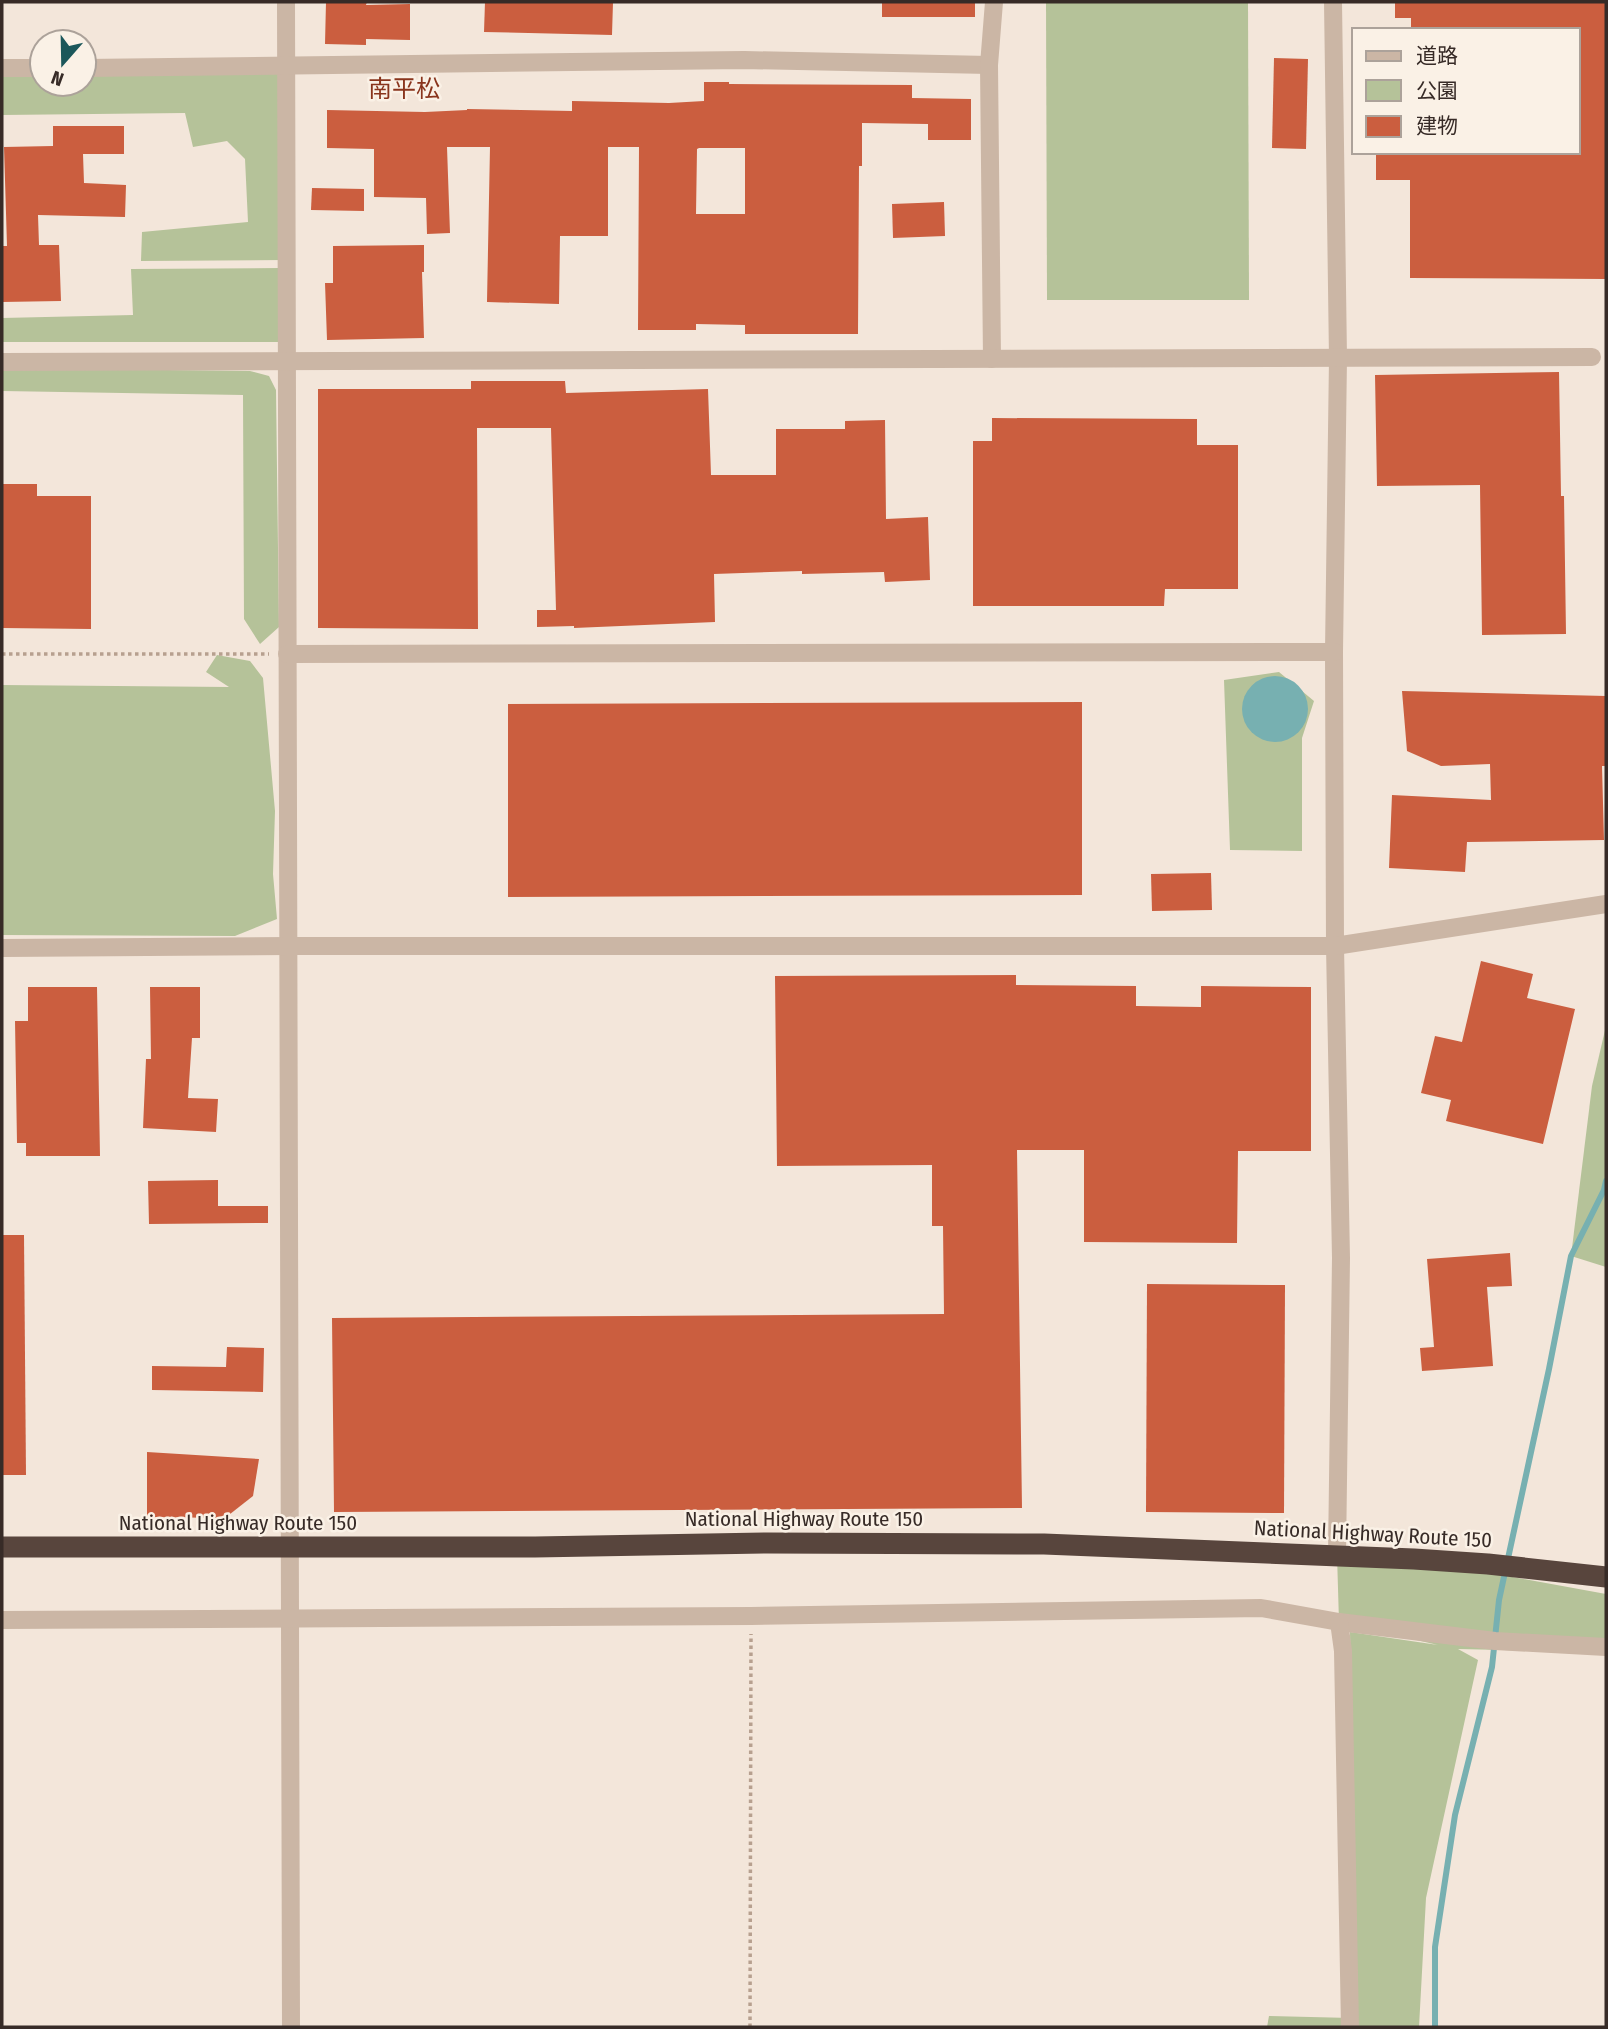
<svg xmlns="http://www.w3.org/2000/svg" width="1608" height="2029" viewBox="0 0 1608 2029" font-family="'Fira Sans Condensed','Noto Sans JP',sans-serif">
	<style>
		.green { fill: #b5c299 }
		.water { fill: #77b0b1 }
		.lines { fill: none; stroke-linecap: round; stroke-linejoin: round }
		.stream { stroke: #77b0b1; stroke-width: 6 }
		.building { fill: #cb5e3f; fill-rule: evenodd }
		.path { stroke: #b7a08f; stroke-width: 3.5; stroke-dasharray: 3.5 3.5; stroke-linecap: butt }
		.minor { stroke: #cbb6a5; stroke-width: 18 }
		.highway { stroke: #58453d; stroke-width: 21 }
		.labels { text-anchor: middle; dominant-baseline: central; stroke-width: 5; stroke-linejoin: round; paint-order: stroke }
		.street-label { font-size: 21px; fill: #372b27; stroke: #faf1e6 }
		.quarter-label { font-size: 24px; fill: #89341c; stroke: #faf1e6 }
	</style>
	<rect width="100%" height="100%" fill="#f3e6da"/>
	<g class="green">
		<polygon points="1046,2 1248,2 1249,300 1047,300"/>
		<polygon points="286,66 286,260 141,261 142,232 248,222 245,159 227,141 193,147 185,113 2,115 2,68 42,67 42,84 84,84 84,67"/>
		<polygon points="281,268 280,342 2,342 2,318 133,315 131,269"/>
		<polygon points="2,368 250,371 269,376 276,390 279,627 260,644 244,619 243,395 2,391"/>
		<polygon points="217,655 250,661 263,678 275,811 273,874 277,919 235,936 2,935 2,685 229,687 206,672"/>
		<polygon points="1279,672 1314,701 1302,738 1302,851 1230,850 1224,680"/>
		<polygon points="1606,1026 1606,1267 1571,1256 1592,1086"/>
		<polygon points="1337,1555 1414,1559 1606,1594 1606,1652 1458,1649 1478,1660 1426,1898 1419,2027 1356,2027 1350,1632 1438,1645 1339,1622"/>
		<polygon points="1269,2016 1351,2018 1350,2027 1267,2027"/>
	</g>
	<circle class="water" cx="1275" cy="709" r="33"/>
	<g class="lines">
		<polyline class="stream" points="1435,2027 1435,1947 1455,1815 1492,1667 1499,1600 1549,1369 1571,1256 1604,1190 1606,1181"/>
	</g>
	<g class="building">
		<polygon points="326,2 367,2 366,5 410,4 410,40 366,39 366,45 325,44"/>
		<polygon points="485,2 613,2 612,35 484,32"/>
		<rect x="882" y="2" width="93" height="15"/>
		<polygon points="1395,2 1606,2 1606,279 1410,278 1410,180 1376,180 1376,152 1578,152 1578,30 1411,30 1411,18 1395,18"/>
		<polygon points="1274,58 1308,59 1306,149 1272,148"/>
		<path d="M704,82H729V84L912,85V98L971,99V140H928V124L862,123V166H859L858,334H745V325L696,324V330H638L639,147H608V236H560L559,304L487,302L490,147H447L450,233L427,234L426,198L374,197V149L327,148V110L425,112L467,110V109L572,111V101L669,103L704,101ZM699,148H745V214H696L697,149Z"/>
		<polygon points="53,126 124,126 124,154 83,154 84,183 126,185 125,217 38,215 39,245 59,245 61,301 2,302 2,246 7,246 4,147 53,146"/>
		<polygon points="312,188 364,189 364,211 311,210"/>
		<polygon points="944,202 945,236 893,238 892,204"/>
		<polygon points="424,245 424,272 422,272 424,338 327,340 325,283 333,283 333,246"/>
		<polygon points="1559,372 1561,496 1564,496 1566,634 1482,635 1480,485 1377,486 1375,375"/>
		<polygon points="471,381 565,381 566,393 708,389 711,475 776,475 776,429 845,429 845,421 885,420 886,519 928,517 930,580 885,582 884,572 802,574 802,571 714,574 715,622 574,628 574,626 537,627 537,610 556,610 551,428 477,428 478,629 318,628 318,389 471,389"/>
		<polygon points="992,418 1197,419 1197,445 1238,445 1238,589 1165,589 1164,606 973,606 973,441 992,441"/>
		<polygon points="2,484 37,484 37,496 91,496 91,629 2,628"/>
		<polygon points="1402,691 1606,696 1606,766 1602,766 1604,840 1467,842 1465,872 1389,868 1392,795 1491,800 1490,764 1441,766 1407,751"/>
		<polygon points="1082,702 1082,895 508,897 508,704"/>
		<polygon points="1211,873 1212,910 1152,911 1151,874"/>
		<polygon points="1481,961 1533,974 1527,998 1575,1009 1543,1144 1446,1121 1451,1100 1421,1093 1435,1036 1462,1042"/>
		<polygon points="1016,975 1016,985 1136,986 1136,1006 1201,1007 1201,986 1311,987 1311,1151 1238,1151 1237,1243 1084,1242 1084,1150 1017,1150 1022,1508 334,1512 332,1318 944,1314 943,1226 932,1226 932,1165 777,1166 775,976"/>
		<polygon points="28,987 97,987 100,1156 26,1156 26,1143 17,1143 15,1021 28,1021"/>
		<polygon points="150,987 200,987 200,1038 192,1038 188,1098 218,1099 216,1132 143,1128 146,1059 151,1059"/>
		<polygon points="218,1180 218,1206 268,1206 268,1223 149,1224 148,1181"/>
		<polygon points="2,1235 24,1235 26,1475 2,1475"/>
		<polygon points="1510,1253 1512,1286 1487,1287 1493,1366 1422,1371 1420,1348 1434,1347 1427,1259"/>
		<polygon points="1147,1284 1285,1285 1284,1513 1146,1512"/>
		<polygon points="227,1347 264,1348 263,1392 152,1390 152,1366 226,1367"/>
		<polygon points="147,1452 259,1459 253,1496 225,1518 147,1517"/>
	</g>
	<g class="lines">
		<g class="path">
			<polyline points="2,654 269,654"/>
			<polyline points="750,2027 751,1634"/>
		</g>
		<g class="minor">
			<polyline points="286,2 291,2027"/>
			<polyline points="1333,2 1338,358 1334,652 1335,946 1341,1258 1337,1555"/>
			<polyline points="2,68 42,68"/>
			<polyline points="84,68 744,60 989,65"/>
			<polyline points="992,359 989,65 994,2"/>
			<polyline points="2,362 1592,357"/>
			<polyline points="287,654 1334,652"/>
			<polyline points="2,948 289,946 1335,946 1606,904"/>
			<polyline points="2,1620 751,1616 1261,1608 1339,1622 1495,1641 1606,1647"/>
			<polyline points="1339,1622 1343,1651 1350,2027"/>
		</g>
		<polyline class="highway" points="2,1547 535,1547 767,1543 1044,1544 1414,1559 1488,1564 1606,1577"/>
	</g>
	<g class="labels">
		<g class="street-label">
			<text x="804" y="1519">National Highway Route 150</text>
			<text x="238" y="1523">National Highway Route 150</text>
			<text transform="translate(1373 1534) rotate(3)">National Highway Route 150</text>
		</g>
		<g class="quarter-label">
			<text x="404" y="89">南平松</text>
		</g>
	</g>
	<rect width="1608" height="2029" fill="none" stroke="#372b27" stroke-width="7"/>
	<rect x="1352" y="28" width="228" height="126" fill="#faf1e6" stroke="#aca29a" stroke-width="2"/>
	<rect x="1366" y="51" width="35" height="10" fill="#cbb6a5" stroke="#aca29a" stroke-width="2"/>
	<text x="1416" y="63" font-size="21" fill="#372b27">道路</text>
	<rect x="1366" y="80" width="35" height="21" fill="#b5c299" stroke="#aca29a" stroke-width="2"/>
	<text x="1416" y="98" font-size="21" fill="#372b27">公園</text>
	<rect x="1366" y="116" width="35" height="21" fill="#cb5e3f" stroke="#aca29a" stroke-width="2"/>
	<text x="1416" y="133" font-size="21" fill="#372b27">建物</text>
	<g transform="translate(63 63) rotate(200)"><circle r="33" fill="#faf1e6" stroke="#aca29a" stroke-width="2"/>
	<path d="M0-5L12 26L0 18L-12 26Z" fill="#1b575a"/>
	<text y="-10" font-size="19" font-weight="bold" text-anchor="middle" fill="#372b27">N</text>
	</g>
</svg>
